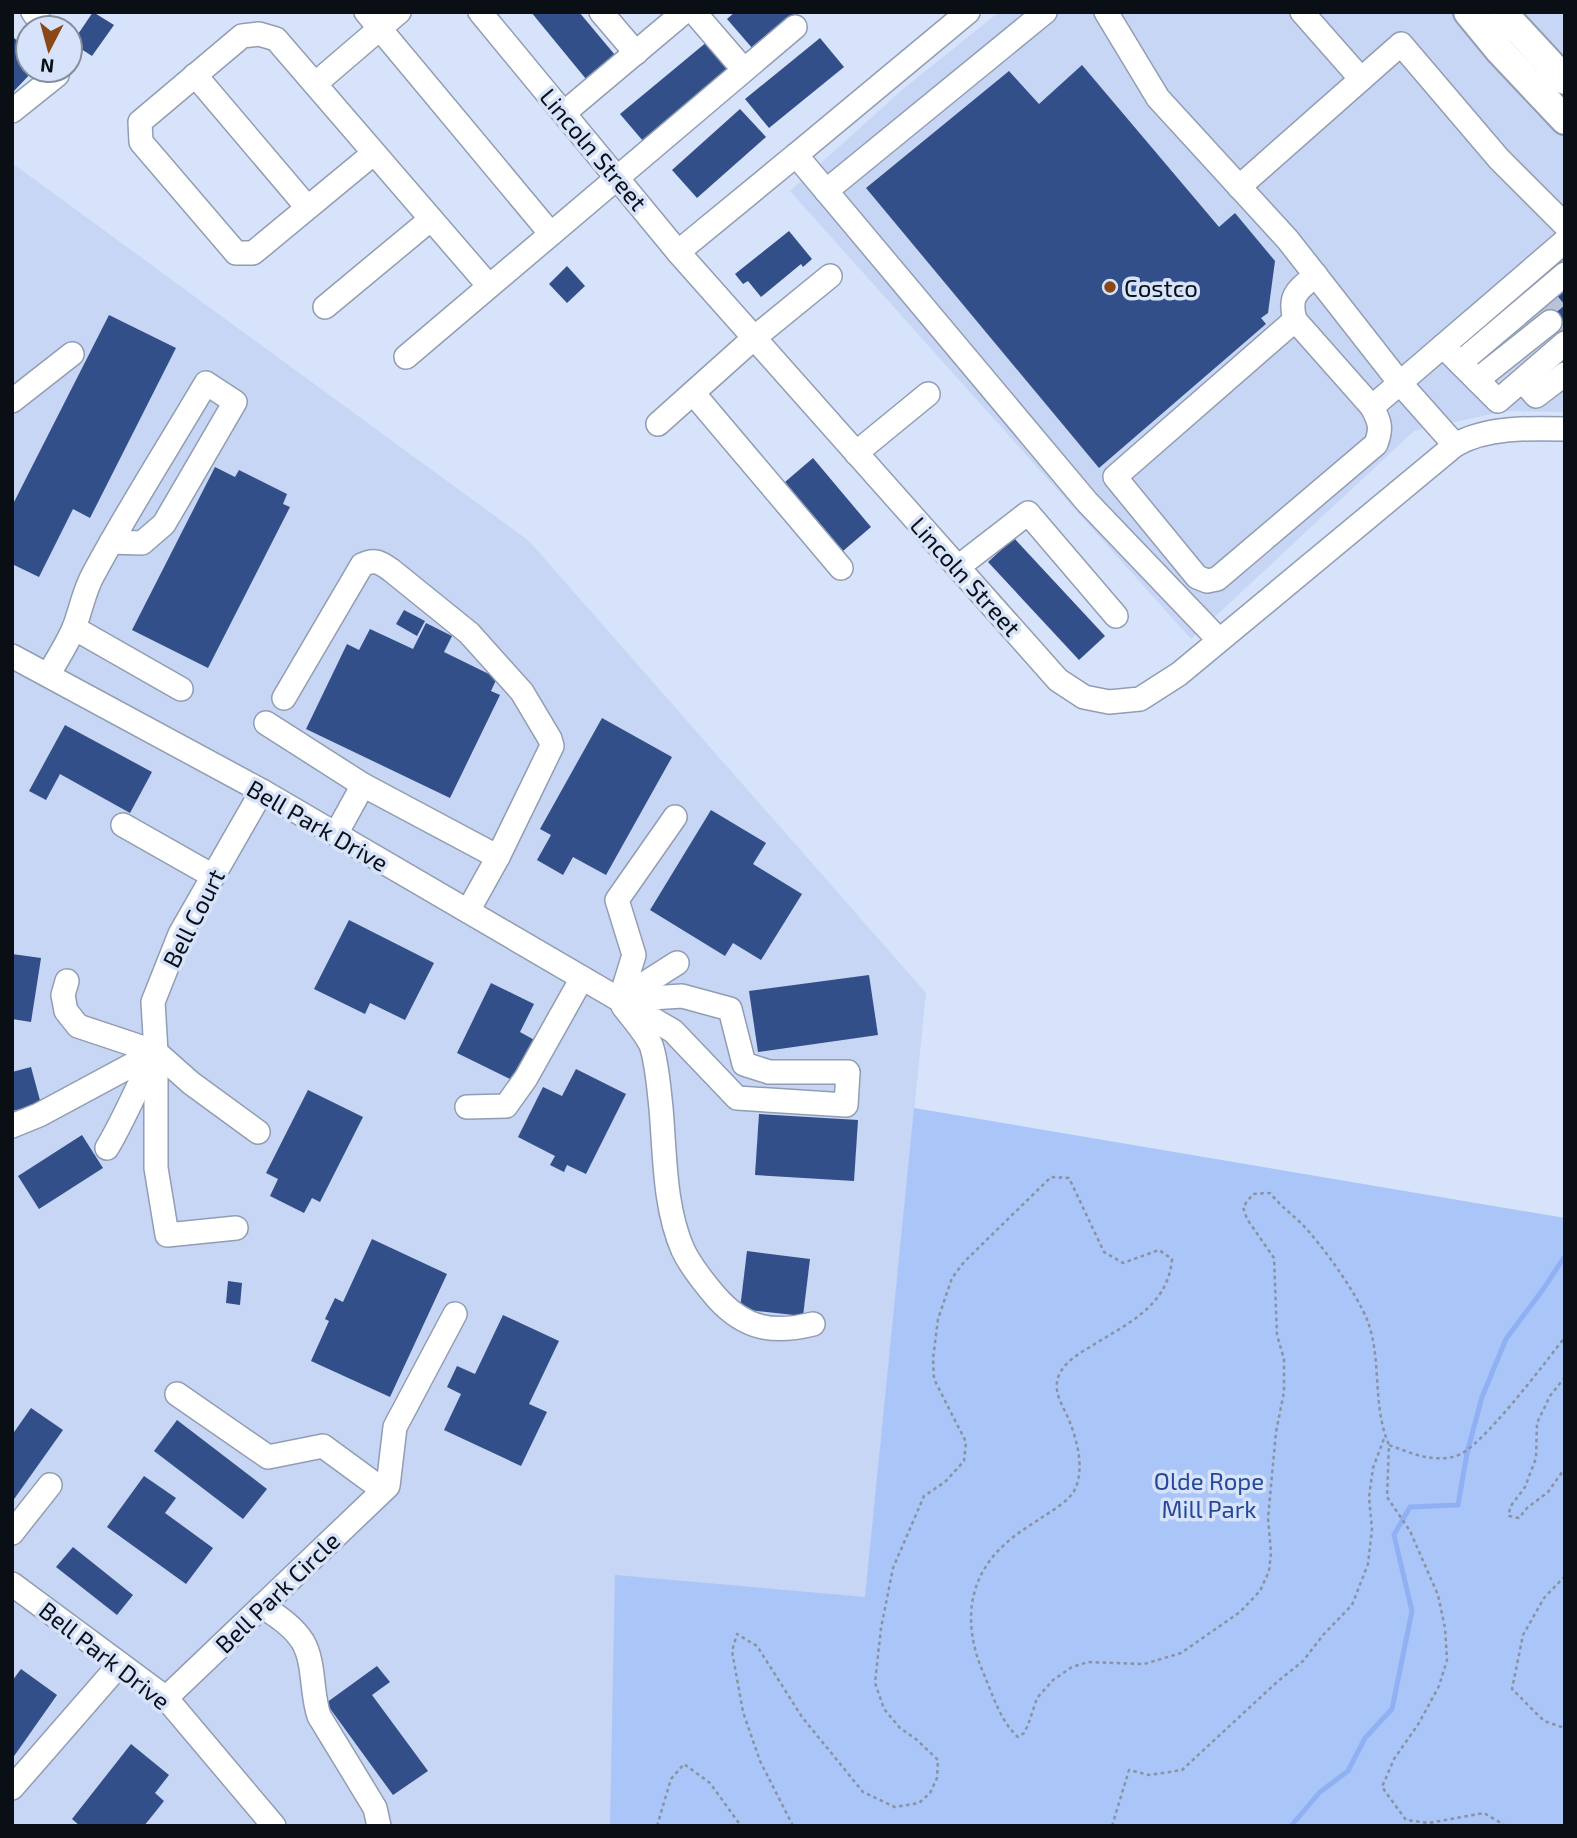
<svg xmlns="http://www.w3.org/2000/svg" width="1577" height="1838" viewBox="0 0 1577 1838" font-family="'Exo 2',sans-serif">
	<style>
		.built { fill: #c6d6f4 }
		.green { fill: #aac5f7 }
		.lines { fill: none; stroke-linecap: round; stroke-linejoin: round }
		.stream { stroke: #8fb1f4; stroke-width: 5 }
		.building { fill: #324f8a }
		.minor-tunnel { stroke: #b7c3d8; stroke-width: 23; stroke-dasharray: 23 11; stroke-linecap: butt }
		.minor-casing { stroke: #919db3; stroke-width: 26 }
		.major-casing { stroke: #919db3; stroke-width: 32 }
		.path { stroke: #8892a3; stroke-width: 2.5; stroke-dasharray: 3.5 3.5; stroke-linecap: butt }
		.minor { stroke: #fff; stroke-width: 23 }
		.major { stroke: #fff; stroke-width: 28 }
		.poi-dot { fill: #8a4816; stroke: #d6e3fa; stroke-width: 2.5 }
		.labels { text-anchor: middle; dominant-baseline: central; stroke-width: 7; stroke-linejoin: round; paint-order: stroke }
		.street-label { font-size: 24px; fill: #0a0e15; stroke: #d6e3fa }
		.poi-label { font-size: 24px; fill: #0a0e15; stroke: #d6e3fa; text-anchor: start }
		.park-label { font-size: 24px; fill: #254996; stroke: #d6e3fa }
	</style>
	<rect width="100%" height="100%" fill="#d6e3fa"/>
	<g class="built">
		<polygon points="999,12 1565,12 1565,412 1505,411 1414,431 1191,639 790,191 902,90"/>
		<polygon points="12,163 529,541 926,993 846,1786 630,1826 12,1826"/>
	</g>
	<polygon class="green" points="914,1108 1565,1218 1565,1826 610,1826 615,1575 865,1597"/>
	<g class="lines">
		<polyline class="stream" points="1291,1826 1320,1792 1348,1771 1365,1738 1392,1709 1412,1611 1394,1535 1410,1507 1458,1505 1467,1453 1482,1397 1506,1339 1544,1288 1565,1256"/>
	</g>
	<g class="building">
		<polygon points="93,12 114,25 92,56 72,43"/>
		<polygon points="531,12 579,12 615,55 586,79"/>
		<polygon points="735,12 796,12 753,49 727,19"/>
		<polygon points="12,36 28,51 28,70 34,70 14,91"/>
		<polygon points="820,38 844,67 769,128 745,99"/>
		<polygon points="708,41 731,68 643,141 620,114"/>
		<polygon points="1082,65 1219,227 1235,213 1275,261 1268,313 1261,318 1266,324 1099,468 866,188 1009,71 1039,104"/>
		<polygon points="740,109 766,137 697,198 672,170"/>
		<polygon points="789,231 812,259 803,267 801,264 761,297 748,281 743,284 735,274"/>
		<polygon points="567,266 585,286 567,303 549,284"/>
		<polygon points="1565,282 1565,339 1537,307"/>
		<polygon points="109,315 176,348 90,518 73,509 39,577 12,564 12,506"/>
		<polygon points="813,458 871,527 843,551 785,482"/>
		<polygon points="215,467 235,477 239,470 287,494 283,504 290,507 208,668 132,630"/>
		<polygon points="1014,538 1105,636 1079,660 988,562"/>
		<polygon points="404,610 425,621 417,636 396,624"/>
		<polygon points="426,623 452,636 444,652 497,678 491,691 500,695 450,798 306,729 347,644 359,650 370,629 413,649"/>
		<polygon points="602,718 672,757 606,875 573,857 563,875 537,860 551,835 540,829"/>
		<polygon points="65,725 152,772 130,813 60,774 46,800 29,791"/>
		<polygon points="711,810 766,843 753,864 802,894 761,960 733,943 725,956 650,910"/>
		<polygon points="349,920 434,963 405,1020 370,1003 365,1014 314,989"/>
		<polygon points="12,954 41,958 31,1022 12,1019"/>
		<polygon points="869,975 878,1035 758,1052 749,991"/>
		<polygon points="491,983 534,1004 520,1032 538,1042 518,1083 457,1053"/>
		<polygon points="31,1067 41,1104 12,1111 12,1072"/>
		<polygon points="576,1069 626,1094 586,1174 567,1165 564,1172 550,1165 555,1156 518,1137 543,1087 562,1096"/>
		<polygon points="308,1090 363,1117 320,1202 312,1198 304,1213 270,1196 278,1179 266,1173"/>
		<polygon points="759,1114 858,1120 854,1181 755,1175"/>
		<polygon points="82,1135 103,1168 39,1209 18,1176"/>
		<polygon points="372,1239 447,1274 390,1397 311,1361 329,1321 325,1319 335,1298 343,1302"/>
		<polygon points="747,1251 810,1259 803,1316 740,1309"/>
		<polygon points="228,1281 242,1283 240,1305 226,1303"/>
		<polygon points="503,1315 559,1341 529,1404 547,1412 521,1466 444,1430 461,1394 447,1387 457,1366 475,1374"/>
		<polygon points="31,1408 63,1430 12,1502 12,1435"/>
		<polygon points="177,1420 267,1489 243,1519 154,1451"/>
		<polygon points="144,1476 176,1498 165,1513 213,1548 186,1584 107,1527"/>
		<polygon points="73,1547 133,1595 117,1615 56,1567"/>
		<polygon points="377,1666 390,1682 372,1695 428,1771 393,1795 326,1703"/>
		<polygon points="21,1669 57,1695 12,1759 12,1681"/>
		<polygon points="131,1744 169,1775 155,1793 164,1801 144,1826 80,1826 72,1819"/>
	</g>
	<g class="lines">
		<g class="minor-tunnel">
			<polyline points="1540,311 1565,290"/>
			<polyline points="1558,332 1565,326"/>
		</g>
		<g class="minor-casing">
			<g id="minor">
				<polyline points="33,12 44,28"/>
				<polyline points="366,12 551,234"/>
				<path d="M480,12L678,252L1058,680L1084,697L1109,702L1140,699L1179,674L1455,445C1486,427 1529,428 1565,429"/>
				<polyline points="601,12 636,53"/>
				<polyline points="694,12 744,70"/>
				<polyline points="968,12 796,155 1087,502 1219,640"/>
				<polyline points="1106,12 1158,98 1288,240 1400,383 1455,445"/>
				<polyline points="1302,12 1361,79"/>
				<polyline points="195,75 307,207"/>
				<polyline points="315,84 399,12"/>
				<polyline points="12,111 57,75 57,70"/>
				<polyline points="564,113 684,12"/>
				<polyline points="374,153 253,253 236,253 141,142 140,122 242,36 259,34 276,39 489,286"/>
				<polyline points="1239,187 1401,44 1499,159 1565,225"/>
				<polyline points="826,191 1045,12"/>
				<polyline points="678,252 796,155"/>
				<path d="M1316,275C1298,290 1288,295 1295,320L1115,477L1197,577L1207,581L1217,579L1376,444C1382,428 1380,422 1372,407L1565,241"/>
				<polyline points="325,307 431,219"/>
				<polyline points="1295,320 1372,407"/>
				<polyline points="1443,346 1498,401 1565,343"/>
				<polyline points="406,357 795,27"/>
				<polyline points="1460,363 1565,274"/>
				<polyline points="1477,380 1550,322"/>
				<polyline points="1529,388 1536,396 1565,374"/>
				<polyline points="693,393 841,568"/>
				<polyline points="12,401 72,354"/>
				<polyline points="658,424 754,338 830,276"/>
				<polyline points="856,453 928,394"/>
				<polyline points="958,567 1028,513 1116,616"/>
				<polyline points="74,628 181,689"/>
				<polyline points="12,656 262,791 620,1000 673,1031 737,1098 846,1105 848,1072 769,1072 744,1064 730,1009 682,996 620,1000"/>
				<path d="M48,675C57,660 67,644 74,628C81,610 84,590 94,573C129,508 169,446 206,383L235,402L164,524L142,543L111,542"/>
				<path d="M284,698L362,565C375,558 381,563 391,570L469,633L522,692L550,739L552,746L498,857L468,911"/>
				<polyline points="266,723 363,785"/>
				<polyline points="123,825 213,876"/>
				<polyline points="336,834 363,785 498,857"/>
				<polyline points="67,981 63,995 66,1011 78,1026 156,1052 191,1083 258,1132"/>
				<polyline points="622,998 677,963"/>
				<polyline points="620,1000 634,955 617,900 675,817"/>
				<path d="M623,1006C632,1018 645,1032 651,1045C657,1062 659,1090 661,1108C665,1154 664,1207 683,1250C691,1267 705,1284 717,1298C745,1329 773,1334 813,1324"/>
				<polyline points="467,1107 506,1106 526,1078 582,978"/>
				<polyline points="12,1126 39,1115 156,1052"/>
				<path d="M107,1148C125,1118 138,1085 154,1055"/>
				<polyline points="236,1228 167,1235 156,1168 156,1052 153,1002 180,934 262,791"/>
				<polyline points="177,1394 268,1457 323,1446 383,1490"/>
				<polyline points="12,1533 50,1485"/>
				<polyline points="12,1584 166,1698 274,1826"/>
				<path d="M262,1606C277,1616 293,1626 303,1642C315,1663 311,1693 319,1716L375,1808L379,1826"/>
				<polyline points="166,1698 388,1486 395,1427 455,1314"/>
				<polyline points="12,1788 120,1664"/>
			</g>
		</g>
		<g class="major-casing">
			<g id="major">
				<polyline points="1468,12 1500,51 1565,120"/>
				<polyline points="1502,12 1565,80"/>
			</g>
		</g>
		<g class="path">
			<polyline points="1565,1377 1550,1396 1537,1423 1536,1458 1525,1487 1510,1507 1509,1516 1519,1518 1527,1508 1548,1492 1565,1468"/>
			<polyline points="1565,1576 1544,1598 1523,1635 1512,1689 1544,1721 1565,1728"/>
			<polyline points="657,1826 671,1779 684,1764 710,1783 741,1826"/>
			<path d="M793,1826L760,1761L743,1712L732,1651L737,1634L757,1646L802,1717L863,1792L895,1807L919,1803L930,1793L937,1778L938,1760L917,1740L900,1728L884,1709L875,1683L881,1628L893,1568L924,1496L945,1482L964,1461L966,1442L934,1379L933,1359L938,1319L952,1278L964,1262L1051,1177L1069,1178L1104,1252L1123,1263L1159,1250L1172,1259C1168,1307 1126,1324 1090,1347C1078,1354 1065,1362 1059,1375C1052,1392 1063,1405 1069,1420C1077,1440 1084,1466 1076,1487C1071,1500 1053,1510 1041,1518C1031,1525 1020,1531 1011,1539C967,1574 962,1623 983,1672C993,1695 1000,1721 1018,1737L1024,1733L1028,1725L1037,1698L1053,1680L1072,1667L1088,1662L1144,1664L1181,1653L1240,1612L1260,1591L1269,1571L1271,1553L1268,1518L1276,1432L1284,1392V1359L1277,1335L1274,1258L1247,1219L1243,1207L1253,1194L1270,1193C1280,1205 1290,1213 1301,1223C1322,1245 1357,1293 1368,1322C1382,1361 1372,1406 1389,1445"/>
			<polyline points="1112,1826 1129,1770 1149,1775 1182,1770 1277,1682 1303,1661 1324,1634 1352,1605 1368,1564 1372,1529 1369,1497 1373,1468 1385,1436"/>
			<path d="M1506,1826L1484,1813L1429,1823L1406,1820L1382,1787L1394,1759L1419,1723L1439,1686L1447,1660L1445,1628L1438,1595L1410,1531L1387,1497L1389,1445C1411,1453 1432,1463 1456,1456C1480,1450 1547,1360 1565,1337"/>
		</g>
		<use href="#minor" class="minor"/>
		<use href="#major" class="major"/>
	</g>
	<circle class="poi-dot" cx="1110" cy="287" r="7"/>
	<g class="labels">
		<g class="street-label">
			<text transform="translate(594 149) rotate(50)">Lincoln Street</text>
			<text transform="translate(966 576) rotate(48)">Lincoln Street</text>
			<text transform="translate(318 825) rotate(30)">Bell Park Drive</text>
			<text transform="translate(193 918) rotate(-63)">Bell Court</text>
			<text transform="translate(277 1592) rotate(-44)">Bell Park Circle</text>
			<text transform="translate(105 1655) rotate(38)">Bell Park Drive</text>
		</g>
		<g class="poi-label">
			<text x="1124" y="287">Costco</text>
		</g>
		<g class="park-label">
			<text x="1209" y="1480">Olde Rope<tspan x="1209" dy="28">Mill Park</tspan></text>
		</g>
	</g>
	<rect width="1577" height="1838" fill="none" stroke="#0a0e15" stroke-width="28"/>
	<g transform="translate(49 49) rotate(186)"><circle r="33" fill="#d6e3fa" stroke="#848e9e" stroke-width="2"/>
	<path d="M0-5L12 26L0 18L-12 26Z" fill="#8a4816"/>
	<text y="-10" font-size="19" font-weight="bold" text-anchor="middle" fill="#0a0e15">N</text>
	</g>
</svg>
